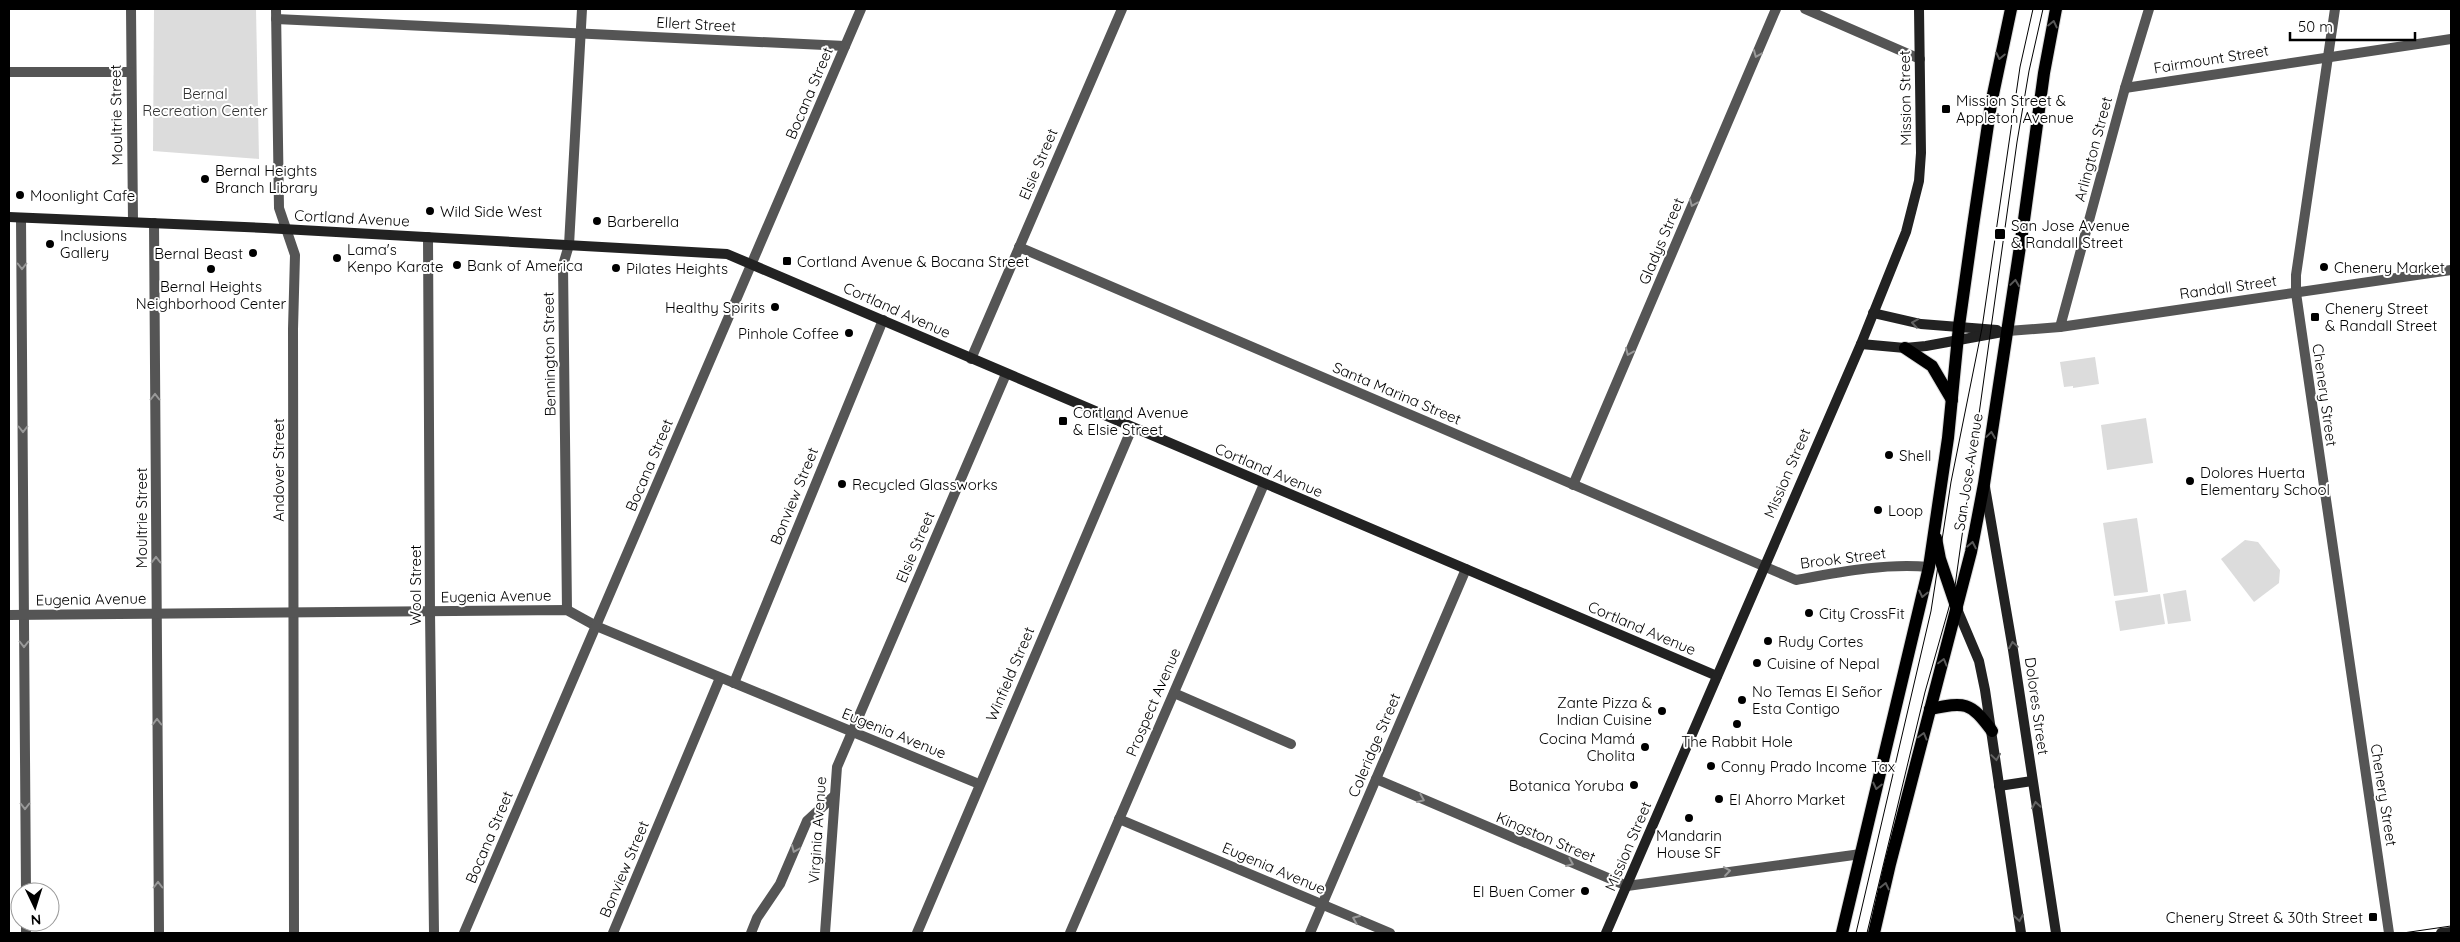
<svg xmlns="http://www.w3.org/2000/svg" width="2460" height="942" viewBox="0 0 2460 942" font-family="Quicksand,sans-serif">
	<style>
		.green { fill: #dcdcdc }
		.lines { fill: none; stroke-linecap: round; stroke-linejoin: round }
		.primary-casing { stroke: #dbdbdb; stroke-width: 14 }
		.street { stroke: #555; stroke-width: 10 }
		.secondary { stroke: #222; stroke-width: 10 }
		.primary { stroke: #000; stroke-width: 12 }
		.tram { stroke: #000; stroke-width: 1 }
		.oneway { stroke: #595959 }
		.oneway2 { stroke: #999 }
		.oneway3 { stroke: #646464 }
		.poi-dot { fill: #000; stroke: #fff; stroke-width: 2 }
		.labels { text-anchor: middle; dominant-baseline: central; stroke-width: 4; stroke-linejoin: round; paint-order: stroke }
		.street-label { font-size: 15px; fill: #000; stroke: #fff }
		.park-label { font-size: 15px; fill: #333; stroke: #fff }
		.poi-label { font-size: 15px; fill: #000; stroke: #fff; text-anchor: start }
	</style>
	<rect width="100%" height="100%" fill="#fff"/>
	<g class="green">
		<polygon points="154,9 256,9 259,159 153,151"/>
		<polygon points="2095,357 2099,384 2073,388 2073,386 2064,387 2060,362"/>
		<polygon points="2146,418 2153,463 2107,470 2101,425"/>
		<polygon points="2137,518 2148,592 2114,596 2103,523"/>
		<polygon points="2245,540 2258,542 2280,570 2279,583 2254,602 2221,559"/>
		<polygon points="2186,590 2191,621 2168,624 2163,594"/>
		<polygon points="2160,594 2165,624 2120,631 2115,601"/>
	</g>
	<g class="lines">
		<g class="primary-casing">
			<g id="primary">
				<polyline points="1905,348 1932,366 1952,400"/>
				<polyline points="1936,538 1940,559 1957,609"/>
				<path d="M1930,709C1965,702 1970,701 1992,731"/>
				<polyline points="1842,933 1929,567 1948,438 1959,326 1973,226 1991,104 2011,9"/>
				<polyline points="1874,933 1890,864 1971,552 1984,484 2024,220 2044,73 2056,9"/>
			</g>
		</g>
		<g class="street">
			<polyline points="131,9 133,222"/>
			<polyline points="276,9 279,208 295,255 293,329 294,933"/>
			<polyline points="1805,9 1920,59"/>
			<polyline points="2335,9 2296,275 2296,293 2389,933"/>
			<polyline points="276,19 845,46"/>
			<polyline points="9,72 130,72"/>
			<polyline points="2125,88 2451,39"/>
			<polyline points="21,218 26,892"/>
			<polyline points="154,223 159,933"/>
			<polyline points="428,237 430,612 434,933"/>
			<path d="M1019,247L1796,580C1840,572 1885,563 1929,567"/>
			<polyline points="2060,327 2125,88 2149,9"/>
			<polyline points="2008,331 2060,327 2451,270"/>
			<polyline points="971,359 1122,9"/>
			<polyline points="1573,485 1776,9"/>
			<polyline points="567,610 563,265 569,245 582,9"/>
			<polyline points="9,615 567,610 596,626 979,784"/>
			<polyline points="734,683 883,320"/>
			<polyline points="1174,693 1291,744"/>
			<polyline points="1376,779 1627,886 1861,854"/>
			<polyline points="1119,819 1390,933"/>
			<polyline points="26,922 26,933"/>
			<polyline points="464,933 861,9"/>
			<polyline points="613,933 720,678"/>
			<polyline points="751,933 757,918 780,884 807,821 833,797"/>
			<polyline points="825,933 837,767 1006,374"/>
			<polyline points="917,933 1132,428"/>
			<polyline points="1070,933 1264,484"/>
			<polyline points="1310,933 1466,569"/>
		</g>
		<g class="secondary">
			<polyline points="9,217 265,228 727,254 1717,676"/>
			<polyline points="1873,313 1921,324 1997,330"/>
			<polyline points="1861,344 1905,348 1926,346 2008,331"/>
			<polyline points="1985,487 2013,650 2056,933"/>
			<polyline points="1957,609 1979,661 1985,690 2021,933"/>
			<polyline points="1999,786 2032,781"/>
			<polyline points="1606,933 1861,344 1906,232 1919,181 1921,153 1919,9"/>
			<polyline points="2441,933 2451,932"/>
		</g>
		<use href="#primary" class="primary"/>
		<g class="tram">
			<polyline points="1856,933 1931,611 1951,482 1982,328 2020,67 2033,9"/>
			<polyline points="1867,933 1925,692 1955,586 2017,142 2029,71 2043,9"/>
			<polyline points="2403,933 2451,926"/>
		</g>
	</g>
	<defs><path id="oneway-chevron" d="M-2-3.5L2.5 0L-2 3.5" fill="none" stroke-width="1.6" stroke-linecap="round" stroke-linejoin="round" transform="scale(1.25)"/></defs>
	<g class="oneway">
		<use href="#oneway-chevron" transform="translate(2053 24) rotate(-77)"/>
		<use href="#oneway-chevron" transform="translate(2000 56) rotate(102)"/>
		<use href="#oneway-chevron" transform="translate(2015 283) rotate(-82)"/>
		<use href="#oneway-chevron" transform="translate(1991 435) rotate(-82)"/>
		<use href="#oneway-chevron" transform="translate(1972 545) rotate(-79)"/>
		<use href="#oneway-chevron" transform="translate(1923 594) rotate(103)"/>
		<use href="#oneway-chevron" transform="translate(1943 662) rotate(-75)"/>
		<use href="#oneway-chevron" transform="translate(1923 736) rotate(-75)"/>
		<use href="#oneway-chevron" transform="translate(1877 786) rotate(103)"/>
		<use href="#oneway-chevron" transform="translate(1885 886) rotate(-77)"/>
	</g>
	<g class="oneway2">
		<use href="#oneway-chevron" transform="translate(1757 54) rotate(113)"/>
		<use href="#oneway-chevron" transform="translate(1693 203) rotate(113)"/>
		<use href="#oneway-chevron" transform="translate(22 266) rotate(90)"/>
		<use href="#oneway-chevron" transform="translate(1629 352) rotate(113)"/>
		<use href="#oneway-chevron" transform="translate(155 397) rotate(-90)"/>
		<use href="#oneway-chevron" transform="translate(23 429) rotate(90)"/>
		<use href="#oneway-chevron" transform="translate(156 560) rotate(-90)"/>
		<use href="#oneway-chevron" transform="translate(24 644) rotate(90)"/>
		<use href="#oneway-chevron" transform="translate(157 722) rotate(-90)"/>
		<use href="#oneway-chevron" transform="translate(1421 799) rotate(23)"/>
		<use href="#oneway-chevron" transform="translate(25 806) rotate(90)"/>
		<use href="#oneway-chevron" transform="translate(795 849) rotate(113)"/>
		<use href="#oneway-chevron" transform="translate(1570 863) rotate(23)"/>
		<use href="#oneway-chevron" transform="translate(1727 871) rotate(-8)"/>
		<use href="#oneway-chevron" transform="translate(158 885) rotate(-90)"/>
		<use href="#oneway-chevron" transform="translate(1356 919) rotate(-157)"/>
	</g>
	<g class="oneway3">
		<use href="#oneway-chevron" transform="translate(1915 323) rotate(-171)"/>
		<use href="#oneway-chevron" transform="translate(2013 645) rotate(-99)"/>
		<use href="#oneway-chevron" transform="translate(1996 757) rotate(82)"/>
		<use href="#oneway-chevron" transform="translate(2036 805) rotate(-99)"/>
		<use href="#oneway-chevron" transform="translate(2019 918) rotate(81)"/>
	</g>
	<g class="poi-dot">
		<rect x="1941" y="104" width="10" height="10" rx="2.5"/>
		<circle cx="205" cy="179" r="5"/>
		<circle cx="20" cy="195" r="5"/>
		<circle cx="430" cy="211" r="5"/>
		<circle cx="597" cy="221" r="5"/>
		<rect x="1994" y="228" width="12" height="12" rx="2.5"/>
		<circle cx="50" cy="244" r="5"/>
		<circle cx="253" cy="253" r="5"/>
		<circle cx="337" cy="258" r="5"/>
		<rect x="782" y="256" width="10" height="10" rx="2.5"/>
		<circle cx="457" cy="265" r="5"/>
		<circle cx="2324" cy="267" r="5"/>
		<circle cx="616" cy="268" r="5"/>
		<circle cx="211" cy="269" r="5"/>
		<circle cx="775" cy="307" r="5"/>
		<rect x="2310" y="312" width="10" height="10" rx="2.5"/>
		<circle cx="849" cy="333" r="5"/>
		<rect x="1058" y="416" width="10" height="10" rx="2.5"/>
		<circle cx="1889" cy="455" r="5"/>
		<circle cx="2190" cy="481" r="5"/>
		<circle cx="842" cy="484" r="5"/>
		<circle cx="1878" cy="510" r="5"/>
		<circle cx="1809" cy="613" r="5"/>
		<circle cx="1768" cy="641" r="5"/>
		<circle cx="1757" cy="663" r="5"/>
		<circle cx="1742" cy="700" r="5"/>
		<circle cx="1662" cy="711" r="5"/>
		<circle cx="1737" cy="724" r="5"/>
		<circle cx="1645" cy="747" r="5"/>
		<circle cx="1711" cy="766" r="5"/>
		<circle cx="1634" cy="785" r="5"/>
		<circle cx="1719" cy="799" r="5"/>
		<circle cx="1689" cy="818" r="5"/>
		<circle cx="1585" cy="891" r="5"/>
		<rect x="2368" y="912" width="10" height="10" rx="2.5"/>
	</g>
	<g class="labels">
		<g class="street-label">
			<text transform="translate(696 24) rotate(3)">Ellert Street</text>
			<text transform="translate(2211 59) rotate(-9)">Fairmount Street</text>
			<text transform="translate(809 93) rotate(-67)">Bocana Street</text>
			<text transform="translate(1905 98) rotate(-91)">Mission Street</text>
			<text transform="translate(116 115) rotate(-91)">Moultrie Street</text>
			<text transform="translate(2093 149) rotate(-75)">Arlington Street</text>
			<text transform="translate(1038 164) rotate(-67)">Elsie Street</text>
			<text transform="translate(352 218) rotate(3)">Cortland Avenue</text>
			<text transform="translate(1661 241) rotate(-67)">Gladys Street</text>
			<text transform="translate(2228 287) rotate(-8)">Randall Street</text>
			<text transform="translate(897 310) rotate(24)">Cortland Avenue</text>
			<text transform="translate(549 354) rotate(-91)">Bennington Street</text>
			<text transform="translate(1397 393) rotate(23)">Santa Marina Street</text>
			<text transform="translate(2325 395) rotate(82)">Chenery Street</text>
			<text transform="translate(649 465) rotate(-67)">Bocana Street</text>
			<text transform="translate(278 470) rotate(-90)">Andover Street</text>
			<text transform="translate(1269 470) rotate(23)">Cortland Avenue</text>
			<text transform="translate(1968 472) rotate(-81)">San Jose Avenue</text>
			<text transform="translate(1787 473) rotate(-67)">Mission Street</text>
			<text transform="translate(794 496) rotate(-68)">Bonview Street</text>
			<text transform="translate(141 518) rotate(-90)">Moultrie Street</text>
			<text transform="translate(915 547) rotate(-67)">Elsie Street</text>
			<text transform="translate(1843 558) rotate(-7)">Brook Street</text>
			<text transform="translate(415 585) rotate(-90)">Wool Street</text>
			<text transform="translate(496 596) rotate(-1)">Eugenia Avenue</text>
			<text transform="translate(91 599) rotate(-1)">Eugenia Avenue</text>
			<text transform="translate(1642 628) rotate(23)">Cortland Avenue</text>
			<text transform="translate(1010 674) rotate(-67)">Winfield Street</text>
			<text transform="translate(1153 702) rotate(-67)">Prospect Avenue</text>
			<text transform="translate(2037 706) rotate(82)">Dolores Street</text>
			<text transform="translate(894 733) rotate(22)">Eugenia Avenue</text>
			<text transform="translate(1374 745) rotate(-67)">Coleridge Street</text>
			<text transform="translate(2384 795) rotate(81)">Chenery Street</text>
			<text transform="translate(817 830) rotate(-86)">Virginia Avenue</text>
			<text transform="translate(489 837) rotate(-67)">Bocana Street</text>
			<text transform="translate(1546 837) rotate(23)">Kingston Street</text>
			<text transform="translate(1628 846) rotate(-67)">Mission Street</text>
			<text transform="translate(1274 868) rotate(23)">Eugenia Avenue</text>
			<text transform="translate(624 869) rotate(-67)">Bonview Street</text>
		</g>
		<g class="park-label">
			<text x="205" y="93">Bernal<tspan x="205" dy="17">Recreation Center</tspan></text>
		</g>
		<g class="poi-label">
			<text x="1956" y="100">Mission Street &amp;<tspan x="1956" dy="17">Appleton Avenue</tspan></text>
			<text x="215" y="170">Bernal Heights<tspan x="215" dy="17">Branch Library</tspan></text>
			<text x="30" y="195">Moonlight Cafe</text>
			<text x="440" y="211">Wild Side West</text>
			<text x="607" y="221">Barberella</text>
			<text x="2011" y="225">San Jose Avenue<tspan x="2011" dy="17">&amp; Randall Street</tspan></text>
			<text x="60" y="235">Inclusions<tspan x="60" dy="17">Gallery</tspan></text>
			<text x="347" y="249">Lama's<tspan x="347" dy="17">Kenpo Karate</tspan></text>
			<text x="243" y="253" text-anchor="end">Bernal Beast</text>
			<text x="797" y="261">Cortland Avenue &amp; Bocana Street</text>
			<text x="467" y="265">Bank of America</text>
			<text x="2334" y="267">Chenery Market</text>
			<text x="626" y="268">Pilates Heights</text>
			<text x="211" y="286" text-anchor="middle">Bernal Heights<tspan x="211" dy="17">Neighborhood Center</tspan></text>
			<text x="765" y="307" text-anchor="end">Healthy Spirits</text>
			<text x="2325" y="308">Chenery Street<tspan x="2325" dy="17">&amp; Randall Street</tspan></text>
			<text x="839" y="333" text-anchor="end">Pinhole Coffee</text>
			<text x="1073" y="412">Cortland Avenue<tspan x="1073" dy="17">&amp; Elsie Street</tspan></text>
			<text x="1899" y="455">Shell</text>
			<text x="2200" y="472">Dolores Huerta<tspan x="2200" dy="17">Elementary School</tspan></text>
			<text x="852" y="484">Recycled Glassworks</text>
			<text x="1888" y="510">Loop</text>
			<text x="1819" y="613">City CrossFit</text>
			<text x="1778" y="641">Rudy Cortes</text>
			<text x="1767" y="663">Cuisine of Nepal</text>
			<text x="1752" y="691">No Temas El Señor<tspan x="1752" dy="17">Esta Contigo</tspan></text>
			<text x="1652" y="702" text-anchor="end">Zante Pizza &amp;<tspan x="1652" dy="17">Indian Cuisine</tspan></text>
			<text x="1635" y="738" text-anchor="end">Cocina Mamá<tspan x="1635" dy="17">Cholita</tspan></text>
			<text x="1737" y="741" text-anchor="middle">The Rabbit Hole</text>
			<text x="1721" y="766">Conny Prado Income Tax</text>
			<text x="1624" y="785" text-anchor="end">Botanica Yoruba</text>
			<text x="1729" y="799">El Ahorro Market</text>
			<text x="1689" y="835" text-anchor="middle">Mandarin<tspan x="1689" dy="17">House SF</tspan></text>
			<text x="1575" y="891" text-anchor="end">El Buen Comer</text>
			<text x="2363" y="917" text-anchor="end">Chenery Street &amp; 30th Street</text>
		</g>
	</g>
	<rect width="2460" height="942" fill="none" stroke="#000000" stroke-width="20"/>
	<g transform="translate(35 907) rotate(176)"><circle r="24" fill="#ffffff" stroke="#999999"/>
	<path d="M0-4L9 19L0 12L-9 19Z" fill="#000000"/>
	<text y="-8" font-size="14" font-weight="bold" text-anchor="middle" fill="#000000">N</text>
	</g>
	<path d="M2290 32v8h125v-8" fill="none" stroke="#000000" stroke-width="2.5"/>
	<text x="2298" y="32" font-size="15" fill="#000000" stroke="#ffffff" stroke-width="4" paint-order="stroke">50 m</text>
</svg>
